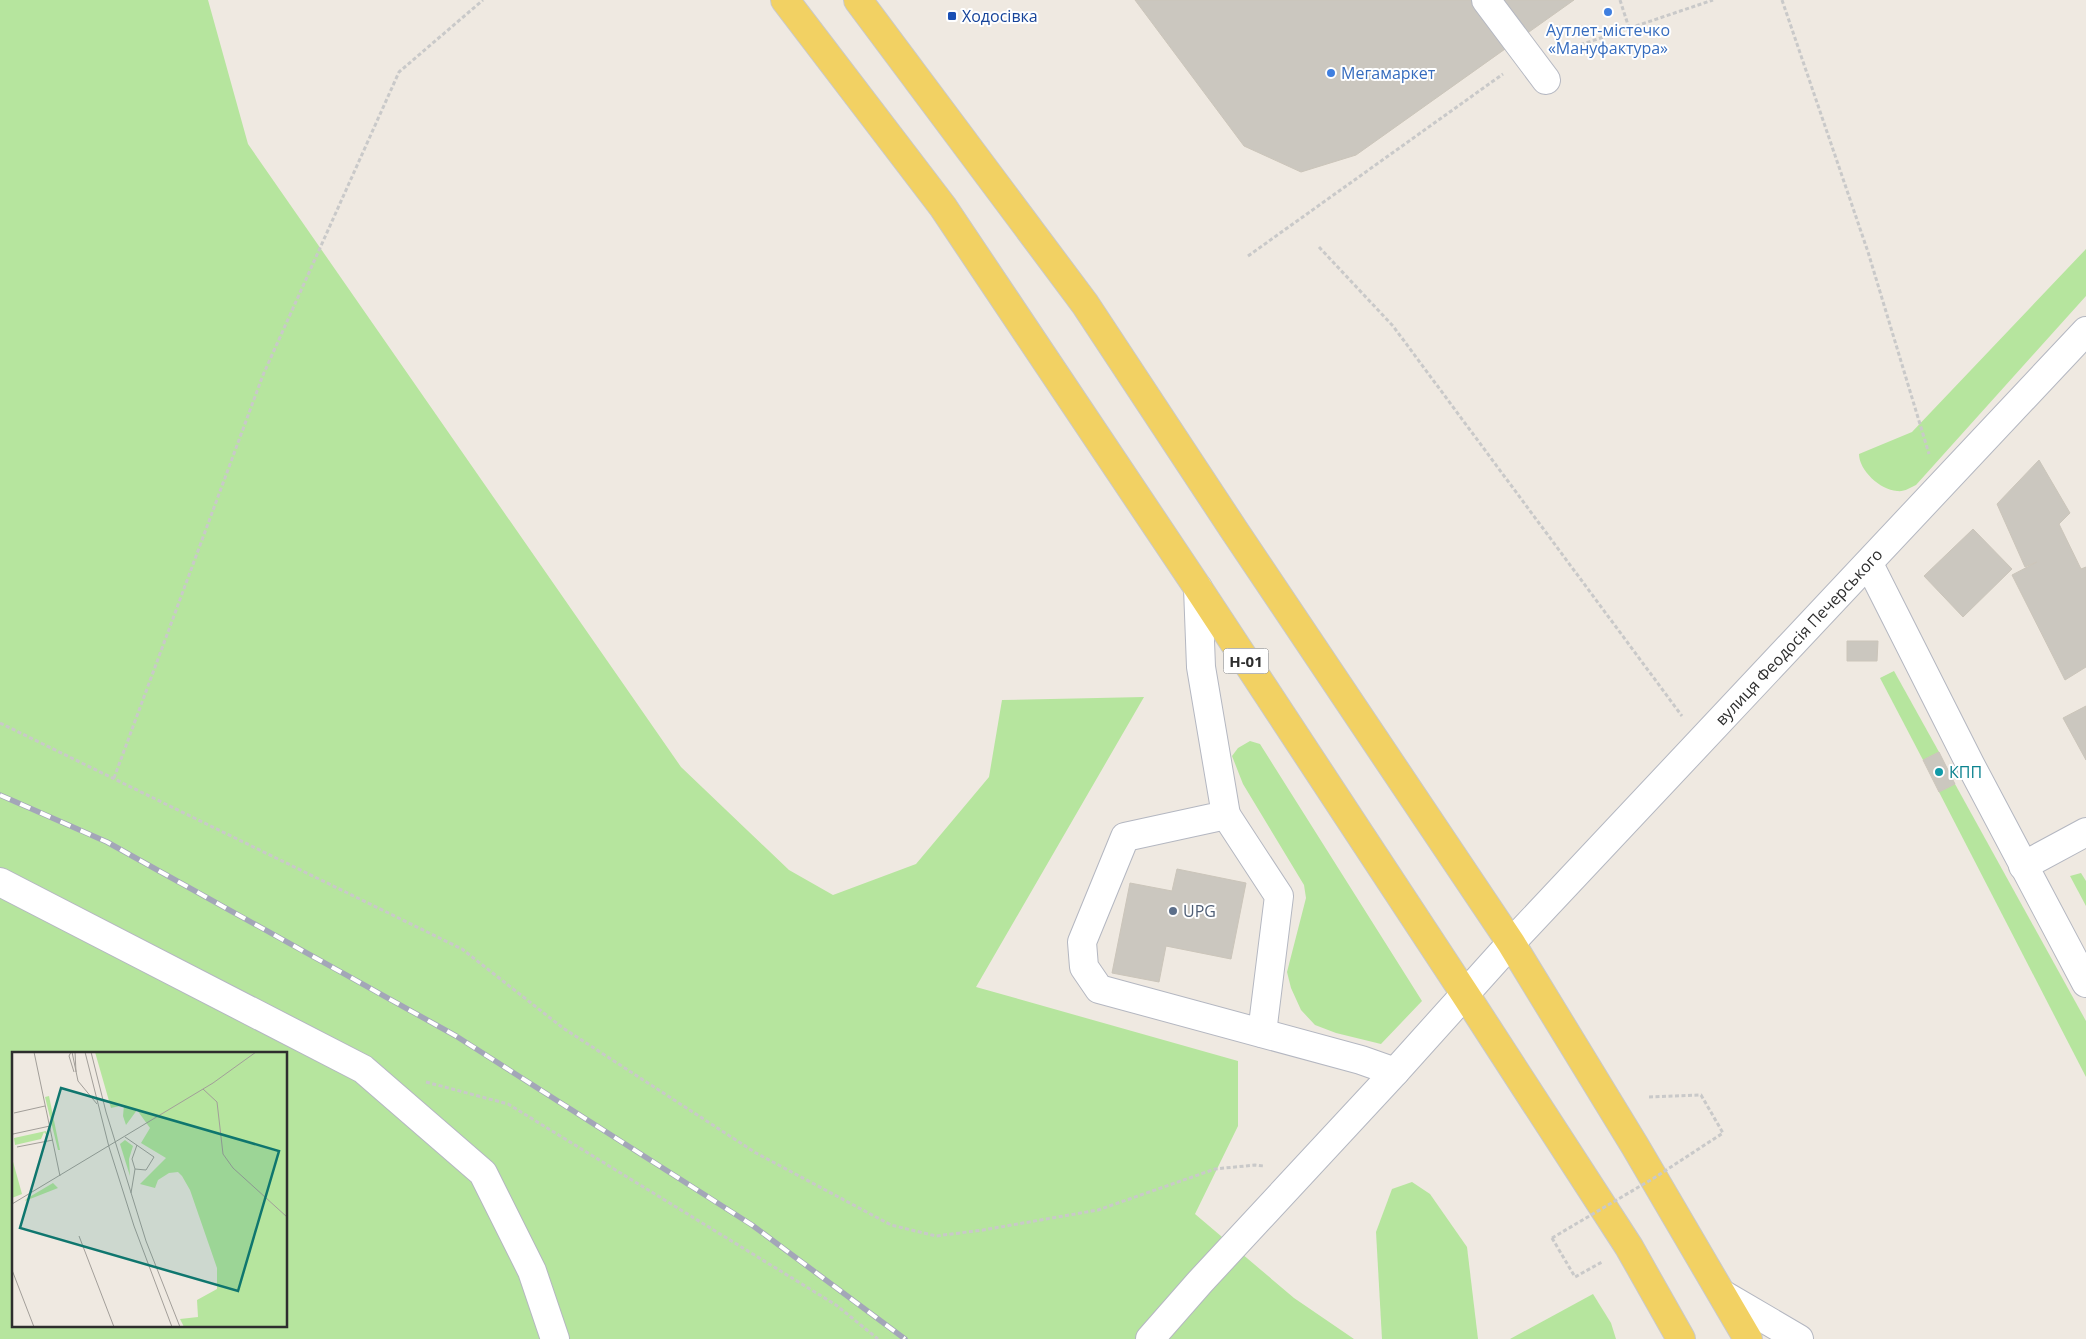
<svg xmlns="http://www.w3.org/2000/svg" width="2086" height="1339" viewBox="0 0 2086 1339" font-family="'Open Sans',sans-serif">
	<style>
		.green { fill: #b6e59e; fill-rule: evenodd }
		.building { fill: #cbc7bf; stroke: #cbc5ba }
		.lines { fill: none; stroke-linecap: round; stroke-linejoin: round }
		.minor-casing { stroke: #b4b7c1; stroke-width: 30 }
		.major-casing { stroke: #c9c9c9; stroke-width: 30 }
		.path { stroke: #c9c9c9; stroke-width: 3; stroke-dasharray: 4 2.5; stroke-linecap: butt }
		.minor { stroke: #fff; stroke-width: 28 }
		.major { stroke: #f2d163; stroke-width: 28 }
		.rail-casing { stroke: #a3a6b8; stroke-width: 5.5 }
		.rail { stroke: #fff; stroke-width: 4; stroke-dasharray: 11; stroke-linecap: butt }
		.path-bridge { stroke: #c9c9c9; stroke-width: 3; stroke-dasharray: 4 2.5; stroke-linecap: butt }
		.shop-dot { fill: #3f7fe0; stroke: #fff; stroke-width: 2 }
		.transit-dot { fill: #1a4fb4; stroke: #fff; stroke-width: 2 }
		.culture-dot { fill: #0f9aa8; stroke: #fff; stroke-width: 2 }
		.service-dot { fill: #5c6f8a; stroke: #fff; stroke-width: 2 }
		.labels { text-anchor: middle; dominant-baseline: central; stroke-width: 4; stroke-linejoin: round; paint-order: stroke }
		.shield { fill: #fff; stroke: #6d6d6d; stroke-width: 1 }
		.shield-label { font-size: 15px; font-weight: bold; fill: #2e2e2e }
		.transit-label { font-size: 16px; fill: #164399; stroke: #fff; text-anchor: start }
		.shop-label { font-size: 16px; fill: #366cbe; stroke: #fff }
		.street-label { font-size: 16px; fill: #2e2e2e; stroke: #fff }
		.culture-label { font-size: 16px; fill: #0d838f; stroke: #fff; text-anchor: start }
		.service-label { font-size: 16px; fill: #4e5e75; stroke: #fff; text-anchor: start }
		.inset-road { fill: none; stroke: #a29e99; stroke-width: 1 }
		.view { fill: #0f766e; fill-opacity: 0.15; stroke: #0f766e; stroke-width: 2.5 }
		.inset-edge { fill: none; stroke: #2e2e2e; stroke-width: 2.5 }
	</style>
	<rect width="100%" height="100%" fill="#efe9e1"/>
	<g class="green">
		<path d="M0,0H208L248,144L681,767L789,870L833,895L916,864L989,777L1002,700L1144,697L976,987L1238,1061V1126L1195,1214L1294,1298L1354,1339H0ZM14,1053H286V1325H14Z"/>
		<path d="M2086,249V296L1916,485C1910,488 1904,492 1897,491C1880,490 1859,470 1859,454L1912,432Z"/>
		<polygon points="1894,671 1939,752 1923,760 1880,678"/>
		<polygon points="1250,741 1260,744 1422,1001 1381,1044 1336,1033 1315,1025 1301,1010 1291,988 1287,972 1306,898 1304,885 1243,784 1232,756 1238,748"/>
		<polygon points="1955,784 2086,1021 2086,1077 1939,792"/>
		<polygon points="2081,873 2086,881 2086,906 2070,876"/>
		<polygon points="1412,1182 1430,1194 1467,1247 1478,1339 1382,1339 1376,1232 1392,1189"/>
		<polygon points="1593,1294 1611,1323 1616,1339 1510,1339"/>
	</g>
	<g class="building">
		<polygon points="1135,0 1574,0 1356,155 1301,172 1244,146"/>
		<polygon points="2039,460 2070,513 2059,524 2081,569 2086,567 2086,667 2065,680 2012,575 2037,562 2025,567 1997,504"/>
		<polygon points="1973,529 2012,569 1963,617 1924,576"/>
		<polygon points="1847,641 1878,641 1877,661 1847,661"/>
		<polygon points="2086,706 2086,760 2063,718"/>
		<polygon points="1939,752 1955,784 1939,792 1923,760"/>
		<polygon points="1177,869 1246,883 1231,959 1166,946 1159,982 1112,973 1130,883 1172,891"/>
	</g>
	<g class="lines">
		<g class="minor-casing">
			<g id="minor">
				<polyline points="1486,0 1546,80"/>
				<polyline points="1869,564 1970,764 2086,983"/>
				<polyline points="1198,588 1201,667 1226,815 1125,837 1082,942 1084,967 1099,989 1361,1060 1395,1072"/>
				<polyline points="1226,815 1279,896 1262,1033"/>
				<polyline points="2023,866 2086,832"/>
				<polyline points="0,882 363,1069 483,1173 532,1271 555,1339"/>
				<polyline points="1724,1295 1799,1339"/>
				<path id="s1" d="M1150,1339L1200,1282L1395,1072L1511,943L2086,331"/>
			</g>
		</g>
		<g class="major-casing">
			<g id="major">
				<polyline points="785,0 943,207 1198,588 1465,994 1629,1247 1681,1339"/>
				<polyline points="858,0 1085,304 1234,530 1511,943 1635,1146 1748,1339"/>
			</g>
		</g>
		<g class="path">
			<polyline points="1620,0 1629,28"/>
			<polyline points="1782,0 1868,252 1929,454"/>
			<polyline points="1562,51 1713,0"/>
			<polyline points="1319,247 1393,326 1682,716"/>
			<polyline points="1248,256 1503,74"/>
			<polyline points="0,723 462,949 563,1028 756,1153 891,1225 936,1236 983,1230 1098,1210 1215,1169 1255,1165 1264,1166"/>
			<polyline points="114,778 263,375 399,72 483,0"/>
			<polyline points="426,1082 508,1104 836,1305 878,1339"/>
			<polyline points="1649,1097 1701,1095 1723,1133"/>
			<polyline points="1552,1238 1575,1277 1602,1262"/>
		</g>
		<use href="#minor" class="minor"/>
		<use href="#major" class="major"/>
		<g class="rail-casing">
			<polyline id="rail" points="0,795 107,842 456,1036 752,1225 905,1339"/>
		</g>
		<use href="#rail" class="rail"/>
		<polyline class="path-bridge" points="1552,1238 1654,1178 1723,1133"/>
	</g>
	<g class="shop-dot">
		<circle cx="1608" cy="12" r="5"/>
		<circle cx="1331" cy="73" r="5"/>
	</g>
	<rect class="transit-dot" x="947" y="11" width="10" height="10" rx="2.5"/>
	<circle class="culture-dot" cx="1939" cy="772" r="5"/>
	<circle class="service-dot" cx="1173" cy="911" r="5"/>
	<g class="labels">
		<rect class="shield" x="1223.5" y="648.5" width="45" height="25" rx="4"/>
		<g class="shield-label">
			<text x="1246" y="661">Н-01</text>
		</g>
		<g class="transit-label">
			<text x="962" y="16">Ходосівка</text>
		</g>
		<g class="shop-label">
			<text x="1608" y="30">Аутлет-містечко<tspan x="1608" dy="18">«Мануфактура»</tspan></text>
			<text x="1341" y="73" text-anchor="start">Мегамаркет</text>
		</g>
		<g class="street-label">
			<text stroke="none"><textPath href="#s1" startOffset="956">вулиця Феодосія Печерського</textPath></text>
		</g>
		<g class="culture-label">
			<text x="1949" y="772">КПП</text>
		</g>
		<g class="service-label">
			<text x="1183" y="911">UPG</text>
		</g>
	</g>
	<g transform="translate(12 1052)">
		<rect width="275" height="275" fill="#efe9e1"/>
		<path d="M83,0H275V275H172L168,267L186,265L185,248L205,237V216L178,138L170,124L166,120L157,121L146,128L143,136L128,132L154,106L129,91L138,76L125,58L114,73L111,64L112,53L99,56ZM37,44L48,98H46L33,45ZM34,79L36,85L32,80L29,87L3,93L2,86ZM113,88L121,94L117,107L118,124L108,92ZM0,106L10,142L0,146ZM41,131L46,136L13,149L14,147Z" fill="#b6e59e"/>
		<path class="inset-road" d="M22,0L48,124M59,0L57,4L62,20M60,0L66,29L85,52M63,0L64,20M73,0L97,95L122,174L160,275M79,0L94,60L134,189L168,275M191,37L205,50L211,102L221,116L275,165M2,61L33,54M1,82L38,74M113,85L142,105L134,118L123,117L119,141M5,95L41,88M123,117L120,107L125,93M0,152L201,31L244,0M67,184L102,275M0,218L22,275"/>
		<path class="view" d="M49,36L267,99L226,239L8,176Z"/>
		<rect width="275" height="275" class="inset-edge"/>
	</g>
</svg>
